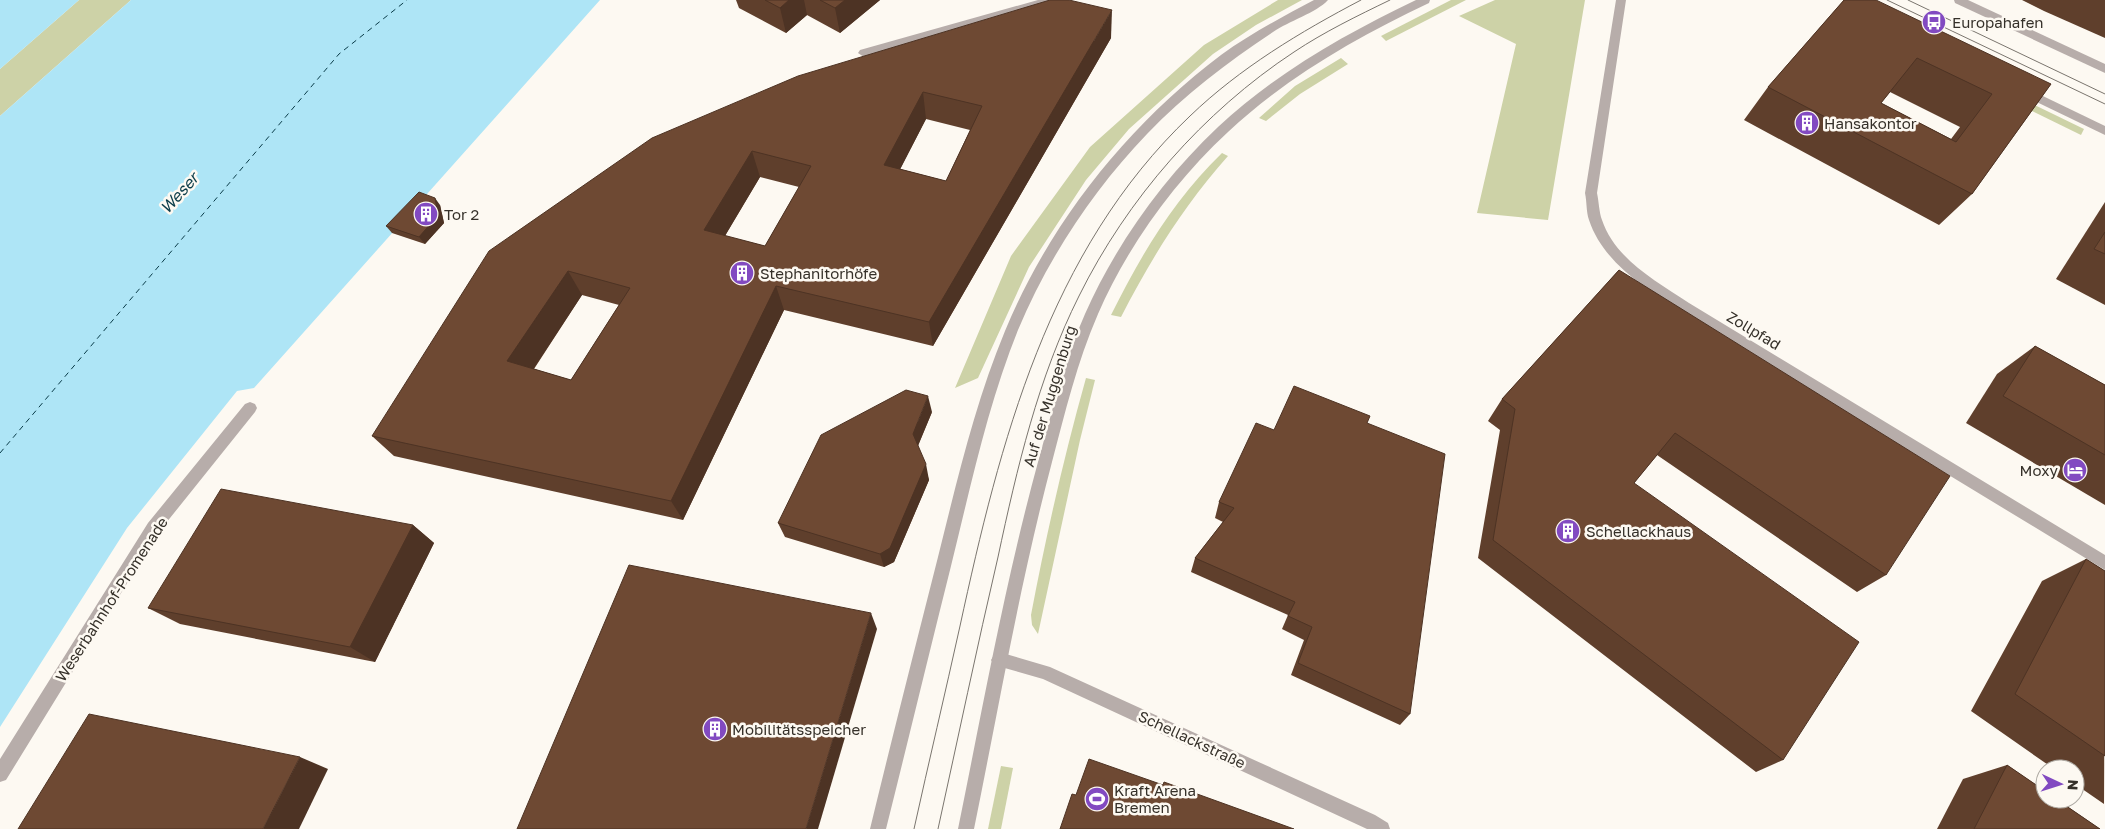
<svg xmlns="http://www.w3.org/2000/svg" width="2105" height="829" viewBox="0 0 2105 829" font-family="'Golos Text',sans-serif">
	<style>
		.green { fill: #cdd2a7 }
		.water { fill: #aee5f6 }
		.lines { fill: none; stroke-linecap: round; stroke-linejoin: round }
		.ferry { stroke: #0a3c49; stroke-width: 1; stroke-dasharray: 5.5 4.5; stroke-linecap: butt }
		.service { fill: #b7adaa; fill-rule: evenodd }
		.minor { fill: #b7adaa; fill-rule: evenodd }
		.tertiary { fill: #b7adaa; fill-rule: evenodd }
		.tram { stroke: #7a756e; stroke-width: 1 }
		.wall { fill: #5f3f2c; fill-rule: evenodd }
		.shaded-wall { fill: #4d3324 }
		.building { fill: #6e4933; stroke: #4d3324; fill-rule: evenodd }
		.labels { text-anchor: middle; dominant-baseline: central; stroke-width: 5; stroke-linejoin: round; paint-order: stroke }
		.poi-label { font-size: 15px; fill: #353029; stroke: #fdf9f2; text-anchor: start }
		.street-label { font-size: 15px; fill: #353029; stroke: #fdf9f2 }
		.water-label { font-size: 16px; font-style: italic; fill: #0a3c49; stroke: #fdf9f2 }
	</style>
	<rect width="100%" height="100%" fill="#fdf9f2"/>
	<g class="green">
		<polygon points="79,0 131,0 0,116 0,69"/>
		<polygon points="1278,0 1302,0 1256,25 1213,54 1129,129 1086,180 1029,267 978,378 955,388 1011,256 1090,147 1204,45"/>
		<polygon points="1451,0 1466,0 1386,41 1381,36"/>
		<polygon points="1495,0 1585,0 1548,220 1477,213 1516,44 1459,16"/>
		<polygon points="1880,30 2084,129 2081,135 1876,35"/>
		<polygon points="1341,58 1348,64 1300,94 1266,121 1259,118 1295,86"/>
		<path d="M1222,153L1228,156C1183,207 1152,257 1121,317L1111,315C1142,253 1173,201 1222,153Z"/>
		<path d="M1086,378L1095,380L1080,440L1038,634L1032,625L1031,615C1046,536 1064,456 1086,378Z"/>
		<polygon points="1001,766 1013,768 1001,829 988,829"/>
	</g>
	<g class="water">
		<polygon points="0,0 79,0 0,69"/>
		<polygon points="131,0 600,0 254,388 237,391 127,528 0,727 0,116"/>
	</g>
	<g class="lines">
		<polyline class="ferry" points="0,453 339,54 407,0"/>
		<g class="service">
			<polygon points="1038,0 1056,0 1055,3 864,57 858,53 860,50"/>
			<polygon points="250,402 255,404 257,408 255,412 158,533 6,780 0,782 0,759 148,523 245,404"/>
		</g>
		<g class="minor">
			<path d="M1616,0H1626L1597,193C1599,202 1599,212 1602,220C1615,259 1656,281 1689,303L2105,555V570L1679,311C1644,287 1603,262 1589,220C1586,211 1587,202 1585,193Z"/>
			<polygon points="999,652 1050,667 1375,815 1388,823 1390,829 1367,829 1043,679 994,665 991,660 994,655"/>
		</g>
		<g class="tertiary">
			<path d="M1314,0H1328C1316,13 1289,21 1273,32C1228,62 1185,94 1147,134C1094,189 1048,258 1018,330C988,404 970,489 951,566C929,654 908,741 886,829H870C892,738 915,648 938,557C957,481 975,403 1005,331C1050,222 1128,125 1221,55C1250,34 1282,17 1314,0Z"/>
			<path d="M1416,0H1430L1429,3C1357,37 1287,77 1228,132C1174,182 1127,247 1098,314C1077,362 1065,413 1052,462C1020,583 999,706 974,829H958C983,706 1005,583 1038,462C1052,412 1064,361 1085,314C1116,244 1163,179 1218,127C1276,73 1345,34 1416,0Z"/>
			<polygon points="1954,0 1968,0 2105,64 2105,73 1955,3"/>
			<polygon points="2024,87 2105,126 2105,135 2020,94 2018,91 2020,88"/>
		</g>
		<g class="tram">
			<polyline points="1887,0 2105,104"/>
			<polyline points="1908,0 2105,94"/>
			<path d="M914,829C929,761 945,694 960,626C1000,442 1048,251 1190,116C1240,68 1300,32 1361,0"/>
			<path d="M938,829C958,738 977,647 998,557C1017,468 1038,378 1079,296C1127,199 1203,112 1294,52C1324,32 1357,16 1390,0"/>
		</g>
	</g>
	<g class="wall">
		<polygon points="736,0 880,0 840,33 807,15 786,33 739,8"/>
		<path d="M1844,0L2051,84L1972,194L1939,225L1744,120L1768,87ZM1890,92L1960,127L1951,139L1881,103Z"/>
		<polygon points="2022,0 2105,0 2105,38 2044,11"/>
		<path d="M1111,38L933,346L784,310L683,520L394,456L372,436L652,138ZM926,119L970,130L946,181L900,169ZM760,177L799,187L765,246L725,236ZM582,295L619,305L571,380L534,369Z"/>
		<polygon points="2105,202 2105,305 2056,279"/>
		<polygon points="440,205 444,223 425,244 392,233 386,226"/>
		<polygon points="1619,270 1886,575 1857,592 1657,455 1634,483 1783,760 1756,772 1478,558 1500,430 1488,421 1502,399"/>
		<polygon points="2035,346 2105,385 2105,505 1966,423 1997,374"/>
		<polygon points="932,412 918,446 929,480 894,562 884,567 785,537 778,523"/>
		<polygon points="1367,423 1410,714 1400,725 1291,675 1304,640 1282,629 1288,615 1191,572 1195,558 1223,522 1215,518 1219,502 1274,430"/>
		<polygon points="413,525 434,543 375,662 180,624 148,608"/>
		<polygon points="2086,559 2105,571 2104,804 2075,784 2075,769 2054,769 1971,711 2042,581"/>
		<polygon points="2007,765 2100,829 1937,829 1963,779"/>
	</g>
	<g class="shaded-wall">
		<polygon points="789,0 804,0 807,15 786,33 780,8"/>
		<polygon points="845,0 880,0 840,33 835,8"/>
		<polygon points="1112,10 1111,38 933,346 929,322"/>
		<polygon points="923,92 926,119 889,191 884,165"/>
		<polygon points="752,151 760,177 714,254 704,230"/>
		<polygon points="435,198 440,205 444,223 425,244 419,237"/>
		<polygon points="568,271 582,295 524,383 507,361"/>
		<polygon points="776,286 784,310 683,520 671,501"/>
		<polygon points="928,396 932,412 916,450 913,434"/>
		<polygon points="926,464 929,480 894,562 884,567 880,554"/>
		<polygon points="413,525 434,543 375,662 350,647"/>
		<polygon points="871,613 877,629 818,829 806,829"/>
		<polygon points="300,757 328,769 299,829 263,829"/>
	</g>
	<g class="building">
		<polygon points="765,0 789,0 780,8"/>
		<polygon points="820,0 845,0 835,8"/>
		<path d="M1050,0H1069L1112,10L929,322L776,286L671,501L372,436L489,251L652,138L798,76ZM923,92L982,106L946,181L884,165ZM752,151L811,166L765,246L704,230ZM568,271L630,288L571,380L507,361Z"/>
		<path d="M1844,0H1876L2051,84L1972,194L1768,87ZM1917,58L1992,94L1956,142L1881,103Z"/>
		<polygon points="419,192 435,198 438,215 419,237 386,226"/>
		<polygon points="2105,232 2105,254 2094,249"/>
		<polygon points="1619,270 1950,476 1886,575 1675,433 1634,483 1859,642 1783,760 1493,540 1515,409 1502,399"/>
		<polygon points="2035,346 2105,385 2105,455 2003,396"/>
		<polygon points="1294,386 1370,416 1367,423 1445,454 1410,714 1298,663 1312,627 1288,616 1295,602 1195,558 1234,508 1219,502 1256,423 1274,430"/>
		<polygon points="906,390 928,396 913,434 926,464 890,548 880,554 778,523 821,435"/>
		<polygon points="221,489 413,525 350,647 148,608"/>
		<polygon points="2086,559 2105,571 2105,756 2015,694"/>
		<polygon points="629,565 871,613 806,829 517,829"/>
		<polygon points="89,714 300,757 263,829 18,829"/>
		<polygon points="1089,759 1163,785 1164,782 1294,829 1060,829 1072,794 1076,795"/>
		<polygon points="2007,765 2045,791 2045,799 2056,799 2100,829 1974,829"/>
	</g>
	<defs>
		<g id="bus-disc" transform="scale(1.25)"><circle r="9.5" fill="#824ac1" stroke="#fdf9f2"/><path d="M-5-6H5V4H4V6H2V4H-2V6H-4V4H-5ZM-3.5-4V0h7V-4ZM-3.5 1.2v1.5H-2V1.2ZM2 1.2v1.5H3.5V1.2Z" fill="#fff"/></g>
		<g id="building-disc" transform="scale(1.25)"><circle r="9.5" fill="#824ac1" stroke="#fdf9f2"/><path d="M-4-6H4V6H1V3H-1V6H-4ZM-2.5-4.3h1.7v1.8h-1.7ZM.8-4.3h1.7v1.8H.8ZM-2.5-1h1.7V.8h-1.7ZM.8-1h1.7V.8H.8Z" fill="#fff"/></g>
		<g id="hotel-disc" transform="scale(1.25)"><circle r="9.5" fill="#824ac1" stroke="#fdf9f2"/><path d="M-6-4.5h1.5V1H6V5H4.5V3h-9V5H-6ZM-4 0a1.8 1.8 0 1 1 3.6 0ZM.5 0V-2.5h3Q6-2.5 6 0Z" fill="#fff"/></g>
		<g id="stadium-disc" transform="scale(1.25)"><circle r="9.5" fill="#824ac1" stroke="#fdf9f2"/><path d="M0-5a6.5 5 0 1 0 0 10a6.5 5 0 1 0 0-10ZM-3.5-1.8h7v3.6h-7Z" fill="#fff"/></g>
	</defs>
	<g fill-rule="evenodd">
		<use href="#bus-disc" x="1934" y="22"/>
		<use href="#building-disc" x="1807" y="123"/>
		<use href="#building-disc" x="426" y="214"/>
		<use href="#building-disc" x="742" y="273"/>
		<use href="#hotel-disc" x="2075" y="470"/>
		<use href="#building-disc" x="1568" y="531"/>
		<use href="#building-disc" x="715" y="729"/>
		<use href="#stadium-disc" x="1097" y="799"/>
	</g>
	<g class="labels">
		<g class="poi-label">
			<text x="1952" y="22">Europahafen</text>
			<text x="1824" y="123">Hansakontor</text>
			<text x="444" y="214">Tor 2</text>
			<text x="760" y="273">Stephanitorhöfe</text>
			<text x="2058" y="470" text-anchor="end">Moxy</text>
			<text x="1586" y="531">Schellackhaus</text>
			<text x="732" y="729">Mobilitätsspeicher</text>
			<text x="1114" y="790">Kraft Arena<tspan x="1114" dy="17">Bremen</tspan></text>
		</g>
		<g class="street-label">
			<text transform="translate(1754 330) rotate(31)">Zollpfad</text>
			<text transform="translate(1049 396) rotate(-73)">Auf der Muggenburg</text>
			<text transform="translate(111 599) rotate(-57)">Weserbahnhof-Promenade</text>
			<text transform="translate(1192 739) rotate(25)">Schellackstraße</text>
		</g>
		<g class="water-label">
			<text transform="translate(179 193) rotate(-48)">Weser</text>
		</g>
	</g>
	<g transform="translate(2060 784) rotate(94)"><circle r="24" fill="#fdf9f2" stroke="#ada9a2"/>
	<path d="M0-4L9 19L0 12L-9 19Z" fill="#824ac1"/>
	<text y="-8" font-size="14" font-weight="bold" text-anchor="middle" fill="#353029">N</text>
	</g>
</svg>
